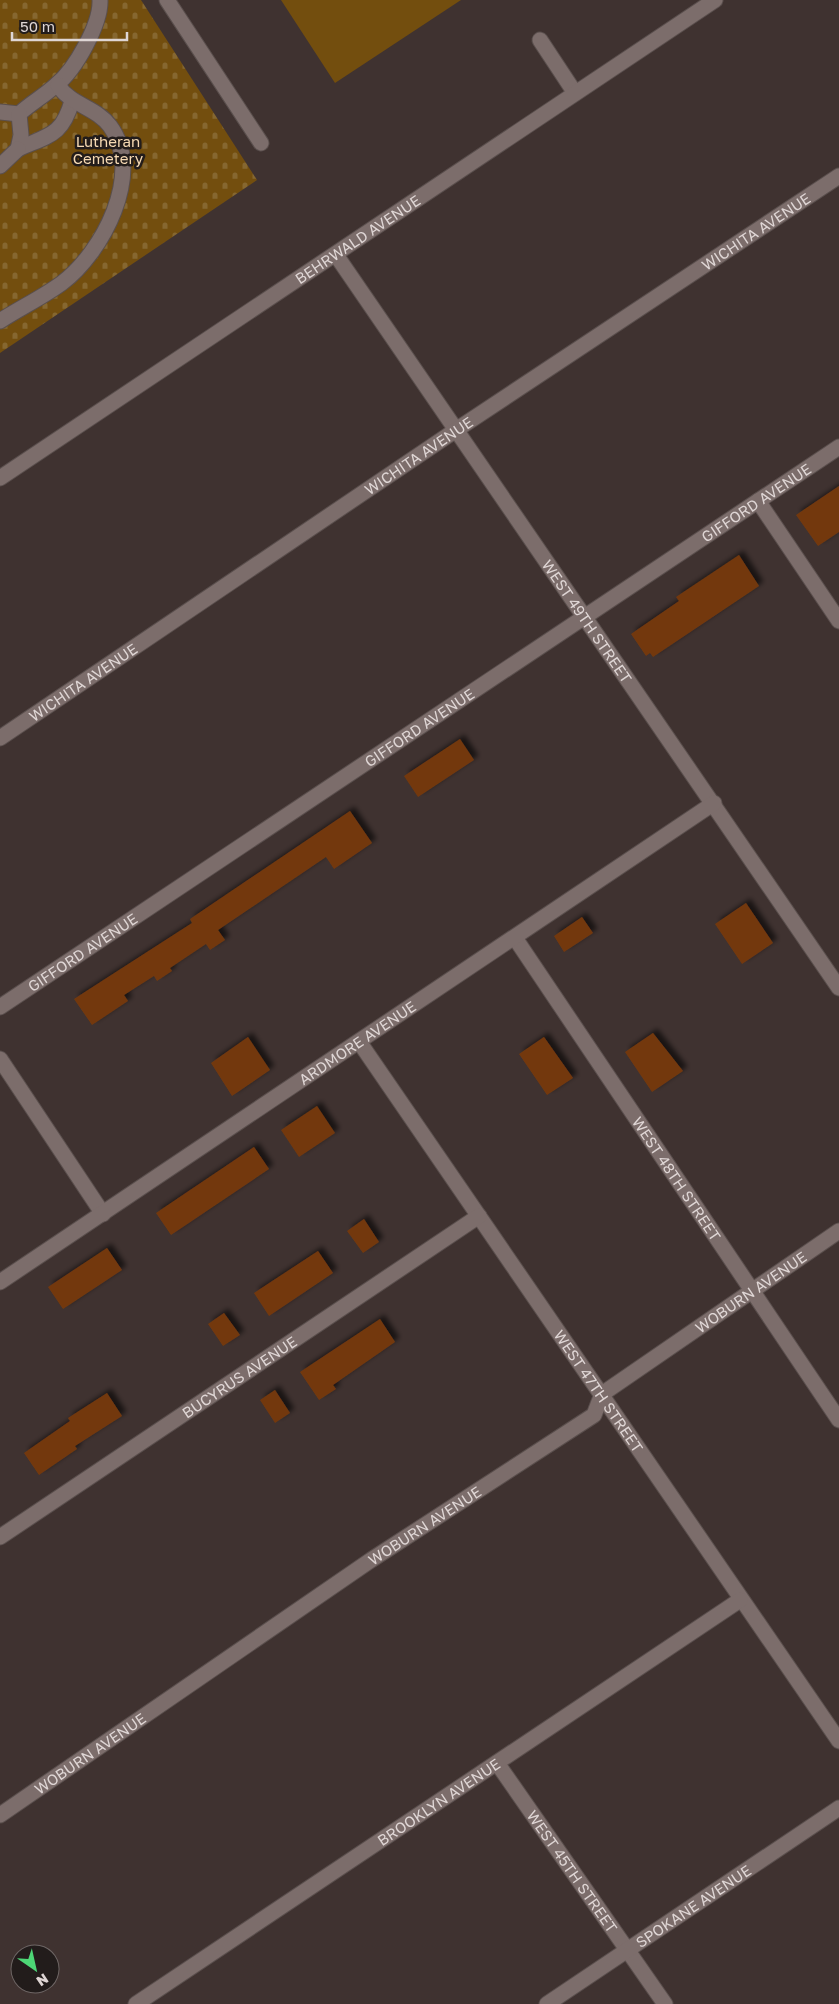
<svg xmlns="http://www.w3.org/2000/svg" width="839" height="2004" viewBox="0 0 839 2004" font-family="'Golos Text',sans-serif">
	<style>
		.cemetery { fill: url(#cemetery-stones) }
		.garden { fill: #734e0e }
		.building { fill: #73390f; filter: url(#shadow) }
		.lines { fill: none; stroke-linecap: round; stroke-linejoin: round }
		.minor-casing { stroke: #5a4f4d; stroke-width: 17 }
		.minor { stroke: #7c6d6b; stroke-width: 15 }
		.labels { text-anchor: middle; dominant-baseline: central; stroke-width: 5; stroke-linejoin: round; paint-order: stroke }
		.park-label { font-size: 15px; fill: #f7dab3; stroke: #221c1b }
		.street-label { font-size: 15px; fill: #dfd6d5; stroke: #221c1b }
	</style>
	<defs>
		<pattern id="cemetery-stones" width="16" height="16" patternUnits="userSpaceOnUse" patternTransform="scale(1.25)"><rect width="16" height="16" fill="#734e0e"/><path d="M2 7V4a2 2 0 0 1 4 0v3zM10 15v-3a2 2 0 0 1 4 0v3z" fill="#866730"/></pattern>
		<filter id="shadow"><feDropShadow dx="4.5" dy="-4.5" stdDeviation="2.5" flood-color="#0009"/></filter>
	</defs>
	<rect width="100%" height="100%" fill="#3f3230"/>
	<polygon class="cemetery" points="0,0 141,0 257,180 0,353"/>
	<polygon class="garden" points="281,0 461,0 335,83"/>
	<g class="building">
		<polygon points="839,486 839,532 818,546 796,515"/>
		<polygon points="739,555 759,586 653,657 650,653 646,656 631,634 679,601 676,597"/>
		<polygon points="460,739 474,760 418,797 404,776"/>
		<polygon points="350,811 372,843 334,869 326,857 218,930 225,940 210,950 206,944 170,968 172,971 157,981 154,976 124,995 128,1001 92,1025 74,999 192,923 190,919"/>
		<polygon points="746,903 773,943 742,964 715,924"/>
		<polygon points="582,917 593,933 564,952 554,936"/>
		<polygon points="653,1033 683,1071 652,1092 625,1052"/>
		<polygon points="248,1037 270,1070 232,1096 211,1063"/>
		<polygon points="544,1037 573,1078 547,1095 519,1054"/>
		<polygon points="317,1106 335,1133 299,1157 281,1130"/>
		<polygon points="254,1147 269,1169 171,1235 156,1213"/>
		<polygon points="364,1219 379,1242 363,1253 347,1231"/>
		<polygon points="107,1248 122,1270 63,1309 48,1287"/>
		<polygon points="318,1251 333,1273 269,1316 254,1293"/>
		<polygon points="224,1313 240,1335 223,1346 208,1324"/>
		<polygon points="380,1319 395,1342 333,1385 336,1389 319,1400 300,1372"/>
		<polygon points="275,1390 290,1413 275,1423 260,1400"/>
		<polygon points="107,1393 122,1416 75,1446 77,1449 39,1475 24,1453 70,1421 68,1418"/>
	</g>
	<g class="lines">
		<g class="minor-casing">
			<g id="minor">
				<polyline points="167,0 261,143"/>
				<polyline points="540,40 575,93"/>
				<path d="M0,112L19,114C31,103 44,96 56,85C75,70 101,24 100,0"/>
				<path d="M19,114L21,135L18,149C49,135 62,136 72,101"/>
				<polyline points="0,166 18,149"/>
				<path id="s1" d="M336,255L839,988"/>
				<path d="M0,321C20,308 43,297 62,283C102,253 145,173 110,126C96,107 70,105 58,85"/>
				<path id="s2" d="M0,478L715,0"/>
				<polyline points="758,501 839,621"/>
				<path id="s3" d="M0,738L456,430L839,176"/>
				<path id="s4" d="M515,938L839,1420"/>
				<path id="s5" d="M0,1007L839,447"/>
				<path id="s6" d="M360,1043L839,1741"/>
				<polyline points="0,1059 103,1214"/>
				<path id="s7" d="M0,1282L714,803"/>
				<path id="s8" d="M0,1537L479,1216"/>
				<path id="s9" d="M497,1763L665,2004"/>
				<path id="s10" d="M0,1815L371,1560L594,1415L602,1394L839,1231"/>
				<path id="s11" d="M136,2004L740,1600"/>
				<path id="s12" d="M547,2004L839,1808"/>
			</g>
		</g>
		<use href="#minor" class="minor"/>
	</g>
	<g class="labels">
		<g class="park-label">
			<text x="108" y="141">Lutheran<tspan x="108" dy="17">Cemetery</tspan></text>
		</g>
		<g class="street-label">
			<text stroke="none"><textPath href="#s3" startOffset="910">WICHITA AVENUE</textPath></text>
			<text stroke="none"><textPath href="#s2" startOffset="430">BEHRWALD AVENUE</textPath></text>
			<text stroke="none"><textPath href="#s3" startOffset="505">WICHITA AVENUE</textPath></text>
			<text stroke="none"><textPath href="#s5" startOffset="909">GIFFORD AVENUE</textPath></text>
			<text stroke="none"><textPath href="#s1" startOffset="444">WEST 49TH STREET</textPath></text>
			<text stroke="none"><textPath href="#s3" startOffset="100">WICHITA AVENUE</textPath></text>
			<text stroke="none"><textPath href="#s5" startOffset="504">GIFFORD AVENUE</textPath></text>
			<text stroke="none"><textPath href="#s5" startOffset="99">GIFFORD AVENUE</textPath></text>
			<text stroke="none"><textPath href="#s7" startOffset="430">ARDMORE AVENUE</textPath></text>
			<text stroke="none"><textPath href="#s4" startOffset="290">WEST 48TH STREET</textPath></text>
			<text stroke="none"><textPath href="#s10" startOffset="919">WOBURN AVENUE</textPath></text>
			<text stroke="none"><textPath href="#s8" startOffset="288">BUCYRUS AVENUE</textPath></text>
			<text stroke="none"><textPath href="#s6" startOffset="422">WEST 47TH STREET</textPath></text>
			<text stroke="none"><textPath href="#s10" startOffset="514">WOBURN AVENUE</textPath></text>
			<text stroke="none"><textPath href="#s10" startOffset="109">WOBURN AVENUE</textPath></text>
			<text stroke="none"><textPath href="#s11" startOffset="364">BROOKLYN AVENUE</textPath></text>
			<text stroke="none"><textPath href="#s9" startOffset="132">WEST 45TH STREET</textPath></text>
			<text stroke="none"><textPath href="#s12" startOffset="176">SPOKANE AVENUE</textPath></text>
		</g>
	</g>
	<g transform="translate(35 1969) rotate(146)"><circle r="24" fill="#221c1b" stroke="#6e6665"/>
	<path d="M0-4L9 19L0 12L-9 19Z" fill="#4dd676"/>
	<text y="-8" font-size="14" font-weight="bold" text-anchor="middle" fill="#dfd6d5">N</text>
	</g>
	<path d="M12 32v8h115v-8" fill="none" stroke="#dfd6d5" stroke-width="2.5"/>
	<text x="20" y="32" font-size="15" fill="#dfd6d5" stroke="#221c1b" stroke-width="4" paint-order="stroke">50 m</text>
</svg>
